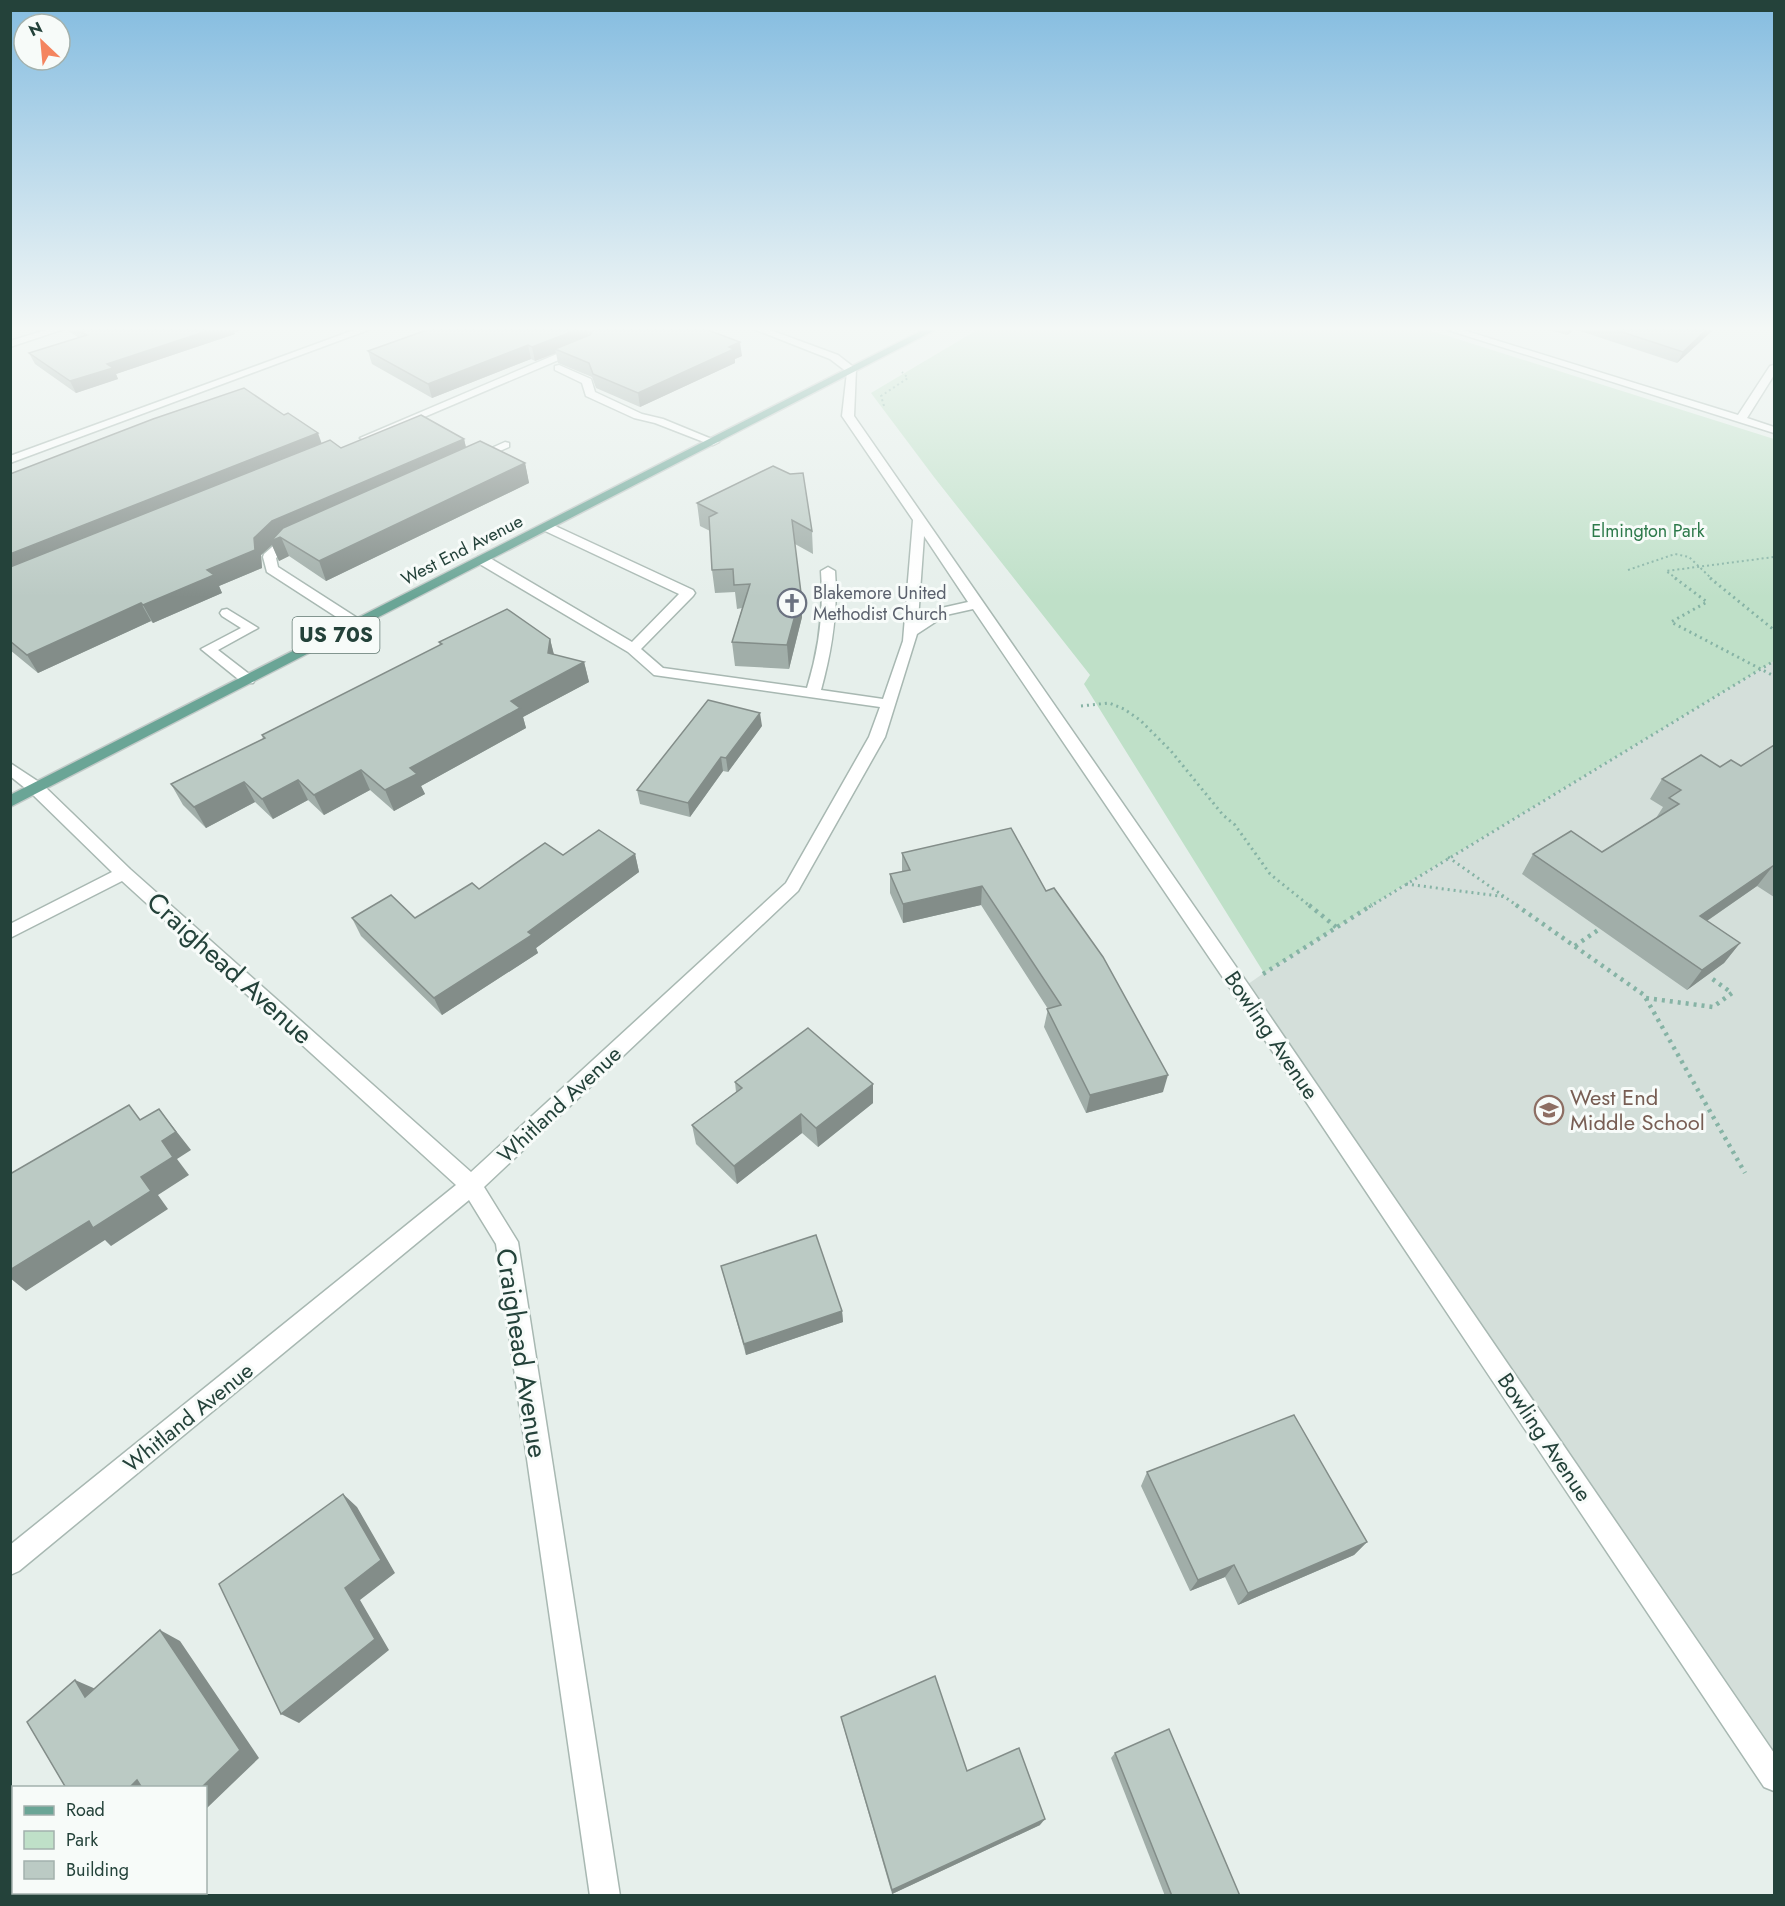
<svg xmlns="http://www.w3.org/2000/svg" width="1785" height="1906" viewBox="0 0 1785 1906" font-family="Jost,sans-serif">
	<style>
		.built { fill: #d4dfda }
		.green { fill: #bfe0c8 }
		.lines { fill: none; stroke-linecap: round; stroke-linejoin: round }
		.minor-casing { stroke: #a8b8b2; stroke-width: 3 }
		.major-casing { stroke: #c2cac8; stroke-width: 3 }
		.path-far2 { stroke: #86b3a5; stroke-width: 2; stroke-dasharray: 2 3; stroke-linecap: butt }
		.path-far1 { stroke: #86b3a5; stroke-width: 3; stroke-dasharray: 2 4; stroke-linecap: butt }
		.path { stroke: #86b3a5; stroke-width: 4.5; stroke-dasharray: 3 5; stroke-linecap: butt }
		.minor { fill: #fff; fill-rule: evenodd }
		.major { fill: #6aa596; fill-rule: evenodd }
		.wall { fill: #a1aea9 }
		.shaded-wall { fill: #838d89 }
		.building { fill: #bbcac4; stroke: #838d89; stroke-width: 1.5 }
		.labels { text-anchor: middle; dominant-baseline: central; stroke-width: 6; stroke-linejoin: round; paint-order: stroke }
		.far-park-label { font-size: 18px; fill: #2d7a4b; stroke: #f7fbf9 }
		.far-street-label { font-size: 18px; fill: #24423a; stroke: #f7fbf9 }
		.far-worship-label { font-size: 18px; fill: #5b616d; stroke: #f7fbf9; text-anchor: start }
		.shield { fill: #f7fbf9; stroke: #637a73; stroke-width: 1.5 }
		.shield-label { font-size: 21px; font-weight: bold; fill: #24423a }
		.street-label { font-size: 22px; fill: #24423a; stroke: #f7fbf9 }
		.education-label { font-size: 22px; fill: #785e54; stroke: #f7fbf9; text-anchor: start }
		.near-street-label { font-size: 27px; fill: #24423a; stroke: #f7fbf9 }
	</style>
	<rect width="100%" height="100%" fill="#e6efeb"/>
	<polygon class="built" points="1774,661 1774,1777 1241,989 1271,968 1448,857"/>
	<polygon class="green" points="977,330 1429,330 1774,439 1774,661 1405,884 1264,973 1084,684 1090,675 934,477 871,393"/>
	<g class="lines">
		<g class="minor-casing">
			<g id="minor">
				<polygon points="46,330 61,330 10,347 10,341"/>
				<polygon points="354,330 368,330 10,463 10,456"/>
				<path d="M756,330H770L838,355L856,369L854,416L1248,984L1774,1753V1791L1764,1787L1234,994L973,609L946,615L917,634L885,737L798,891L484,1187L518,1242L620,1896H590L496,1244L469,1200L19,1571L10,1575V1545L456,1185L122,881L10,938V924L112,872L30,792L10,776V763L42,784L130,869L471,1172L786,883L869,737L880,707L654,675L628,652L478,563L477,560L478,557H488L632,642L679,594L543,530L541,527L543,524H551L693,590L695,593L693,596L641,649L663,668L807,688C819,649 824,612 821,571L828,567L835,571C838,612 832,650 821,690L883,699L903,641L913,520L842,416L847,372L830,359ZM924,536L968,602L937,609L918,620Z"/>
				<polygon points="1448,330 1463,330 1738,415 1770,366 1774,365 1774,375 1747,418 1774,427 1774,433"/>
				<polygon points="578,345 582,346 582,350 370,440 366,441 360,438"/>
				<polygon points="559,365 591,379 595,392 642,414 663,419 719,442 713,445 709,444 655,423 634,418 586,396 582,383 555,370 555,366"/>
				<polygon points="505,442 509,443 509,447 477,461 469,461 467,459"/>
				<polygon points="295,535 301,539 276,558 278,567 362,621 364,624 362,627 352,627 267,572 263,557 264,554 280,540"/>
				<polygon points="227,609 258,628 218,650 253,677 255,680 253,683 243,683 201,649 241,628 222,616 220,613 222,610"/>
			</g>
		</g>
		<g class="major-casing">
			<polygon id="major" points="923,330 935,330 10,807 10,795"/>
		</g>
		<g class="path-far2">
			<polyline points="884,406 881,396 908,378 902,372"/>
			<polyline points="1628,570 1675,554 1689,557 1712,579"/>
			<polyline points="1677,579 1666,571 1774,557"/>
		</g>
		<g class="path-far1">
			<polyline points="1675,578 1707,602 1671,622 1774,676"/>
			<polyline points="1710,578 1774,630"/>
			<polyline points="1081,706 1109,703 1124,709 1140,720 1171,751 1223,815 1235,825 1270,874 1311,907"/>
			<polyline points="1448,857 1519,907"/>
			<polyline points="1406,884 1506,897"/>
			<polyline points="1369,907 1774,661"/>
		</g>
		<g class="path">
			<polyline points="1309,905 1336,927"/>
			<polyline points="1516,905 1644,995 1745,1173"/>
			<polyline points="1575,946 1598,930"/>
			<polyline points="1263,974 1372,905"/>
			<polyline points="1646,998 1713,1007 1732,993 1711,978"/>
		</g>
		<use href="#minor" class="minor"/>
		<use href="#major" class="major"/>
	</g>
	<g class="wall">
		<polygon points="67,330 242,330 234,332 235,334 116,374 118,379 76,393 35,364 29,353 79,338"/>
		<polygon points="422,330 708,330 742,356 735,359 735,363 640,407 596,388 592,377 558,363 556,353 535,361 531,359 432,398 372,364 368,351 422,332"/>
		<polygon points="1549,330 1574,330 1567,335"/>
		<polygon points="1577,330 1713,330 1677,363"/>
		<polygon points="464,439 466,448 525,463 529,483 326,581 289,556 279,561 272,545 261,555 262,568 219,586 222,593 153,623 151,621 38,673 10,650 10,474 322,443 341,448"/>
		<polygon points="773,466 812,531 813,554 795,544 801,593 802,617 789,669 735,666 732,642 742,608 737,609 735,592 715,593 712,570 710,531 700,526 697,503"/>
		<polygon points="550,639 554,655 584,662 589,682 523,717 526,728 421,786 425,794 394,811 370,790 324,815 308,800 273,819 255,802 206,828 183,805 171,784 263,739 262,735 440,645 439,642"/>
		<polygon points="762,726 728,772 723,771 690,817 640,804 637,790"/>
		<polygon points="1774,745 1774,897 1757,886 1707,921 1740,943 1724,963 1687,990 1522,874 1533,854 1602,852 1656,818 1663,807 1650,799 1662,779 1720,767 1741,766"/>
		<polygon points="902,853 1046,891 1163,1092 1086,1113 1044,1027 1048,1009 981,905 903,923 890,893 890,874 902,872"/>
		<polygon points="635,854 639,872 536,948 538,953 442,1015 361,936 352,918 415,918 479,889 563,855"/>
		<polygon points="735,1082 873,1103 818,1147 802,1133 737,1184 696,1144 692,1125 736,1092"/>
		<polygon points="721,1266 842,1311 843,1322 746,1355"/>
		<polygon points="1147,1472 1367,1542 1354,1555 1238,1605 1225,1577 1190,1591 1141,1486"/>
		<polygon points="841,1717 967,1771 1040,1825 892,1894 843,1725"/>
		<polygon points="1115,1753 1240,1896 1165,1896 1111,1758"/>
	</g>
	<g class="shaded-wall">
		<polygon points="210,330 242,330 234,332 235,334 116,374 118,379 76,393 70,381 107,364"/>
		<polygon points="576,330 587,330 589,339 555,349 556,353 535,361 532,347"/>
		<polygon points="1569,330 1574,330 1567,335"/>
		<polygon points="1706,330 1713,330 1677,363 1683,352"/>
		<polygon points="740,342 742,356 735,359 735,363 640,407 638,393"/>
		<polygon points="528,345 531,359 432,398 428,384"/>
		<polygon points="318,433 324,450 10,576 10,554"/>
		<polygon points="464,439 468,456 281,537 289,556 279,561 272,545 261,555 262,568 219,586 222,593 153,623 143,605 207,570 254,538 272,521"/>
		<polygon points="525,463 529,483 326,581 319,561"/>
		<polygon points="801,593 802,617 789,669 787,645"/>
		<polygon points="141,603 151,621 38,673 27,655"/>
		<polygon points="550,639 555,659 548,653"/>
		<polygon points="584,662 589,682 523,717 526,728 421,786 425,794 394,811 385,790 410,768 511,701"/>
		<polygon points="760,713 762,726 728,772 726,758"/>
		<polygon points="721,757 723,771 690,817 688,803"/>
		<polygon points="361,770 370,790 324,815 314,795"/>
		<polygon points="298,780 308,800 273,819 262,799"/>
		<polygon points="244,782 255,802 206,828 194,807"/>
		<polygon points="635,854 639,872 536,948 538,953 442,1015 434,998 528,932"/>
		<polygon points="1773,866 1757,886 1685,936 1700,916"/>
		<polygon points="982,886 981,905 903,923 903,904"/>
		<polygon points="1740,943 1724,963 1687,990 1702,970"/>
		<polygon points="1168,1075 1163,1092 1086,1113 1090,1095"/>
		<polygon points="873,1084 873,1103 818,1147 816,1128"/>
		<polygon points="159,1109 191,1150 177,1159 189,1175 158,1195 168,1209 111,1246 105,1240 26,1291 10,1278 10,1270 141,1177 162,1141"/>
		<polygon points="801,1114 802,1133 737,1184 734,1166"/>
		<polygon points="842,1311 843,1322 746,1355 744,1344"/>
		<polygon points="343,1494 357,1507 395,1573 360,1600 389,1650 299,1723 281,1714 345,1588"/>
		<polygon points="1367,1542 1354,1555 1238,1605 1248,1593"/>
		<polygon points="1234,1565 1225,1577 1190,1591 1198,1580"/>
		<polygon points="160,1630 180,1641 259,1758 206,1809 206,1788 201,1788"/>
		<polygon points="75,1680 98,1690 85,1697"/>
		<polygon points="137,1780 159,1788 129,1788"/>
		<polygon points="1045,1819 1040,1825 892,1894 892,1890"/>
		<polygon points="10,1887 14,1896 10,1896"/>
	</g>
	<g class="building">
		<polygon points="78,330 210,330 107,364 113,368 70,381 29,353 87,335"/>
		<polygon points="426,330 576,330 532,347 528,345 428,384 368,351 427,330"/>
		<polygon points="593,330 708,330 740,342 729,347 734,349 638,393 593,374 589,363 555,349 590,335"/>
		<polygon points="1616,330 1706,330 1683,352"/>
		<polygon points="244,388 284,415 288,413 318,433 10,554 10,474 153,419"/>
		<polygon points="421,415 464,439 272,521 254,538 255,550 207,570 214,575 143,605 141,603 27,655 10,641 10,567 330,440 341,448"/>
		<polygon points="480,441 525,463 319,561 280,537 271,541 283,528"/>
		<polygon points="773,466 790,474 803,473 812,531 792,520 801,593 787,645 732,642 750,584 734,585 733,569 712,570 709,517 717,513 697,503"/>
		<polygon points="507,609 550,639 548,653 584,662 511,701 520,708 410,768 417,774 385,790 361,770 314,795 298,780 262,799 244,782 194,807 171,784 265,738 262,735 442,644 439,642"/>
		<polygon points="708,700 760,713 726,758 721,757 688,803 637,790"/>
		<polygon points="1774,745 1774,867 1773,866 1700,916 1740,943 1702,970 1533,854 1571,831 1602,852 1679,804 1669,798 1681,790 1662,779 1701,755 1720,767 1731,760 1741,766"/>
		<polygon points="1011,828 1046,891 1054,888 1103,957 1168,1075 1090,1095 1047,1009 1061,1005 982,886 903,904 890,874 910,870 902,853"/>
		<polygon points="599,830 635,854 528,932 532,935 434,998 352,918 391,895 415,918 472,883 479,889 545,843 563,855"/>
		<polygon points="808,1028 873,1084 816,1128 801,1114 734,1166 692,1125 742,1088 735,1082"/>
		<polygon points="129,1105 140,1120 159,1109 176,1132 162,1141 173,1157 141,1177 151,1191 93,1228 89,1221 10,1270 10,1174"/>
		<polygon points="816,1235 842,1311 744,1344 721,1266"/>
		<polygon points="1294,1415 1367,1542 1248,1593 1234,1565 1198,1580 1147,1472"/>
		<polygon points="343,1494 381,1560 345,1588 375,1639 281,1714 219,1584"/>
		<polygon points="160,1630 240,1750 201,1788 142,1788 137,1780 129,1788 66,1788 27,1722 75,1680 85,1697"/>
		<polygon points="935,1676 967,1771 1019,1748 1045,1819 892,1890 841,1717"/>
		<polygon points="1169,1729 1240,1896 1172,1896 1115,1753"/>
	</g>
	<linearGradient id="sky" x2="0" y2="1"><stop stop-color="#84bce0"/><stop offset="0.55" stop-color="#f4f8f6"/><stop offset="1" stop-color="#f4f8f6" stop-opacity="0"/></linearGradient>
	<rect width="1785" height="597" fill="url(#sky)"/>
	<defs>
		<g id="church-ring" transform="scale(1.5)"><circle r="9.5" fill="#f7fbf9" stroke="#6b7280" stroke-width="1.5"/><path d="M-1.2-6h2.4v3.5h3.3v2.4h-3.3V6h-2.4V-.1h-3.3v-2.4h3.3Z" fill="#6b7280"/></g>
		<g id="school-ring" transform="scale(1.5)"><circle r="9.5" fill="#f7fbf9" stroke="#8d6e63" stroke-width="1.5"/><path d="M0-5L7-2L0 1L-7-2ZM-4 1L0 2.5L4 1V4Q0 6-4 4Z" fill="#8d6e63"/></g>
	</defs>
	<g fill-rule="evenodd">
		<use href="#church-ring" x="792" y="603"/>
		<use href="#school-ring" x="1549" y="1110"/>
	</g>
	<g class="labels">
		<g class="far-park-label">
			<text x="1648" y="531">Elmington Park</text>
		</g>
		<g class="far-street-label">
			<text transform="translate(462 550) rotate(-27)">West End Avenue</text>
		</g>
		<g class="far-worship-label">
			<text x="813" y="593">Blakemore United<tspan x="813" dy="21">Methodist Church</tspan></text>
		</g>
		<rect class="shield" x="292.5" y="617" width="87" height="36" rx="4.5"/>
		<g class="shield-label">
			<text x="336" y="635">US 70S</text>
		</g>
		<g class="street-label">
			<text transform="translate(1272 1035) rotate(56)">Bowling Avenue</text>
			<text transform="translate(559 1104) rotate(-43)">Whitland Avenue</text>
			<text transform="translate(188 1417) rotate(-39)">Whitland Avenue</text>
			<text transform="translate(1545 1437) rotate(56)">Bowling Avenue</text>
		</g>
		<g class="education-label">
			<text x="1570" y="1097">West End<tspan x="1570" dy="25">Middle School</tspan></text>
		</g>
		<g class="near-street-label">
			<text transform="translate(230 968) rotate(42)">Craighead Avenue</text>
			<text transform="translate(522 1353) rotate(81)">Craighead Avenue</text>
		</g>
	</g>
	<rect width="1785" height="1906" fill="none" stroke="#24423a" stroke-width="24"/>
	<rect x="12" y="1786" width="195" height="108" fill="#f7fbf9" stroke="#a3b1ad" stroke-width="1.5"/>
	<rect x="24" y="1806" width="30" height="9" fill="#6aa596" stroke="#a3b1ad" stroke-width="1.5"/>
	<text x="66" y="1816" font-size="18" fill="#24423a">Road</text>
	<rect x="24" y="1831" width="30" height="18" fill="#bfe0c8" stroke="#a3b1ad" stroke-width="1.5"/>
	<text x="66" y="1846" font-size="18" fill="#24423a">Park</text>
	<rect x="24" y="1861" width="30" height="18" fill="#bbcac4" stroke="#a3b1ad" stroke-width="1.5"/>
	<text x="66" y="1876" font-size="18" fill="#24423a">Building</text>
	<g transform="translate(42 42) rotate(334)"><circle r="28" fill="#f7fbf9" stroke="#a3b1ad" stroke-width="1.5"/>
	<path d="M0-4.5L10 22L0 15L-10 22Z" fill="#f4845f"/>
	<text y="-9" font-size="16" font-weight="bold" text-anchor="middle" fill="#24423a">N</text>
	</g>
</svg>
